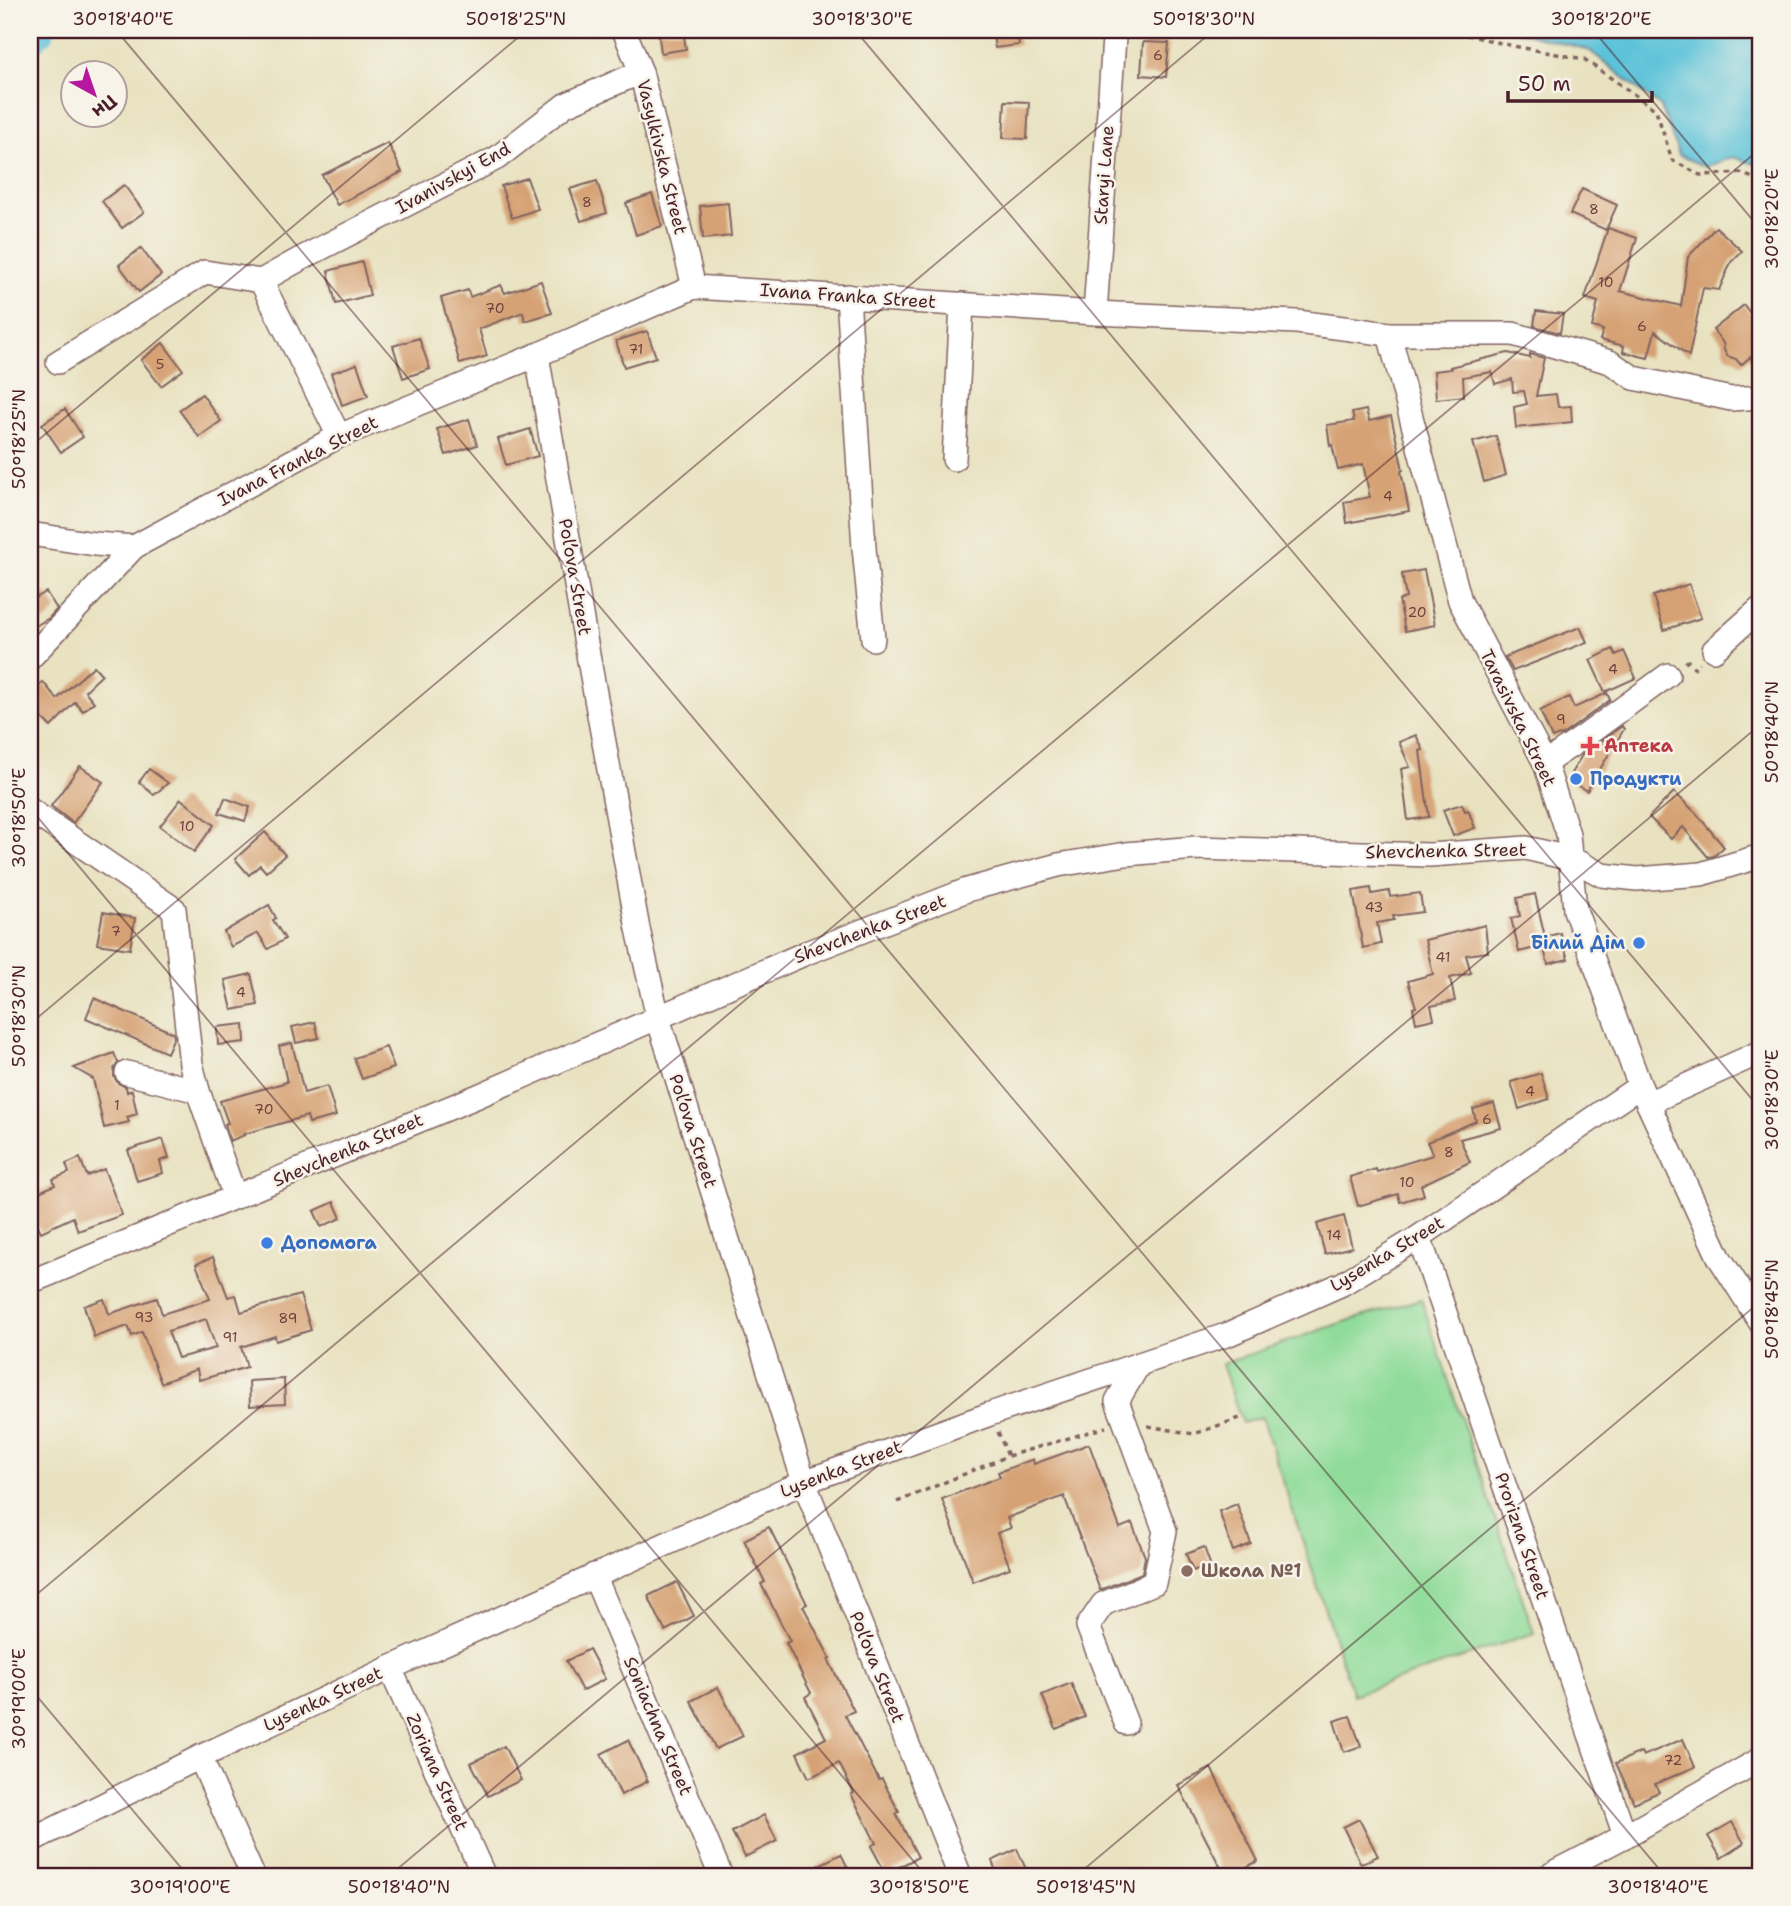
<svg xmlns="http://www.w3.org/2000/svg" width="1791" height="1906" viewBox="0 0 1791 1906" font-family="'Shantell Sans',sans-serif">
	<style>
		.green { fill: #8fdc9a; stroke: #6c7e62; stroke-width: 2 }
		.water { fill: #5bc2d9; stroke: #527082; stroke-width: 2 }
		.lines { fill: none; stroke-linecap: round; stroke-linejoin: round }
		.river { stroke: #5bc2d9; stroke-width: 35 }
		.building { fill: #d6a274; fill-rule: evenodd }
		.minor-casing { stroke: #816360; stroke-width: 26 }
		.path { stroke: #816360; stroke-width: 3.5; stroke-dasharray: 5 5; stroke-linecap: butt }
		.minor { stroke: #fff; stroke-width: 23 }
		.ticks { fill: none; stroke: #4a1f2b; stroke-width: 2; stroke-opacity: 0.45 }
		.health-dot { fill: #e0444e; stroke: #f7f3e8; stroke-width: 2.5 }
		.shop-dot { fill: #3f7fe0; stroke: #f7f3e8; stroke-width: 2.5 }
		.education-dot { fill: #8d6e63; stroke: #f7f3e8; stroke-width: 2.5 }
		.labels { text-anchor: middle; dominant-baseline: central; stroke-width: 5; stroke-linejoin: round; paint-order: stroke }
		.number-label { font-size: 14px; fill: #6d403d }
		.street-label { font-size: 18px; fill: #4a1f2b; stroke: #f7f3e8 }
		.health-label { font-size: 18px; font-weight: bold; fill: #be3a42; stroke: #f7f3e8; text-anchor: start }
		.shop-label { font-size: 18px; font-weight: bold; fill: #366cbe; stroke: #f7f3e8; text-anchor: start }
		.education-label { font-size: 18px; font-weight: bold; fill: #785e54; stroke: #f7f3e8; text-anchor: start }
		.neatline { fill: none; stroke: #4a1f2b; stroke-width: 2.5 }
		.ticks-label { font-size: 18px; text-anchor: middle; fill: #4a1f2b }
	</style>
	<rect width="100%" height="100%" fill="#f7f3e8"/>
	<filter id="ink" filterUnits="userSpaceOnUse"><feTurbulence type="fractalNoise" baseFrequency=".0143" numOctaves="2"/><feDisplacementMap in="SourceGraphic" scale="14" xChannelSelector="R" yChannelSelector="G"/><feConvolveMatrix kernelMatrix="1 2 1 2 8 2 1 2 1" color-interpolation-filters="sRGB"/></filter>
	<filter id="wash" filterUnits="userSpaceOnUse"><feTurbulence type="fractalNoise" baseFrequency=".00686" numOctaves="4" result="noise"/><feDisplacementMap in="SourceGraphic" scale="28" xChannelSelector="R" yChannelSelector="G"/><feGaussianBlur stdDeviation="1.57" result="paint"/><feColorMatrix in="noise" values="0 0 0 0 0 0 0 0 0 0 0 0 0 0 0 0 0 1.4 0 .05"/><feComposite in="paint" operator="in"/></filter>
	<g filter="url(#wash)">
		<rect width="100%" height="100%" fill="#e8e2c1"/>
		<polygon class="green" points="1421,1299 1534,1633 1353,1695 1262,1417 1242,1423 1222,1364 1341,1323"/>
		<polygon class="water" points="1512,30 1761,30 1761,166 1733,157 1705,167 1679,155 1661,107 1589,50"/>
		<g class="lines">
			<polyline class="river" points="30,36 37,30"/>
		</g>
		<g id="blocks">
			<g class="building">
				<polygon points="658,30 683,30 686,49 661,53"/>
				<polygon points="992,30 1017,30 1019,45 995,48"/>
				<polygon points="1143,42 1169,43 1166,77 1141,75"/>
				<polygon points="1005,101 1029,102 1027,139 1003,138"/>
				<polygon points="388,143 402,172 337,205 322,175"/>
				<polygon points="527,178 538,209 512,218 501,186"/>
				<polygon points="597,181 607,213 581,221 570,189"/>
				<polygon points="124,185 144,212 122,228 102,201"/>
				<polygon points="1582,189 1617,205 1606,230 1570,214"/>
				<polygon points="652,194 662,226 636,235 626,203"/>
				<polygon points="728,203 731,236 703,239 700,206"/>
				<polygon points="1716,227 1742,251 1731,262 1719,290 1703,288 1689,356 1655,331 1648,358 1623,352 1624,346 1600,340 1603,330 1592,327 1598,302 1585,298 1608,228 1637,238 1620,291 1681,306 1688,257"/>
				<polygon points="141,248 161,275 139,292 119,265"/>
				<polygon points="362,262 370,295 336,304 328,271"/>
				<polygon points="541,281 552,313 525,321 523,312 479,329 487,356 460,364 441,298 468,290 470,297 501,285 505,293"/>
				<polygon points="1744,305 1753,317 1761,311 1761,372 1750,357 1741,365 1736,359 1727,356 1724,350 1723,343 1713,330"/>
				<polygon points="1536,311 1563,314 1560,333 1534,326"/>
				<polygon points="647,331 656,357 624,367 616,341"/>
				<polygon points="419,338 430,369 403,378 393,346"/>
				<polygon points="163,343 183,370 161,386 141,360"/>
				<polygon points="1508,353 1530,358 1530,354 1544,358 1536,396 1556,394 1558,407 1571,406 1572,422 1516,428 1514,407 1527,404 1524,391 1513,392 1512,379 1495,384 1492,372 1463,377 1464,396 1436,399 1434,371 1451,369 1450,367"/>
				<polygon points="357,364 368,396 342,405 331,373"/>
				<polygon points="202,394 221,421 199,437 179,410"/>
				<polygon points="65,409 83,437 61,452 42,424"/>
				<polygon points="1366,410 1369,421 1391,416 1403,470 1401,471 1409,511 1347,523 1344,502 1370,497 1363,464 1338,470 1332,445 1330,446 1327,425 1354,421 1352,413"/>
				<polygon points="469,419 477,445 446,455 437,429"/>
				<polygon points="530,429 538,456 506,465 498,439"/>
				<polygon points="1496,436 1506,475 1484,482 1473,442"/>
				<polygon points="1424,570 1435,625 1405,631 1399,600 1406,598 1402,574"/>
				<polygon points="1689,584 1701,618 1664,630 1653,596"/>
				<polygon points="46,592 57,609 49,618 30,629 30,601"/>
				<polygon points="1580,627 1587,642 1513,671 1505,657"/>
				<polygon points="1613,649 1616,655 1624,651 1636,678 1605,692 1590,660"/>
				<polygon points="94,666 102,675 85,691 94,702 83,711 75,702 51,727 30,706 30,693 43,682 57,699"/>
				<polygon points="1607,693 1610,700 1561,736 1559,735 1552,738 1540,711 1569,697 1574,708"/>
				<polygon points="1622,726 1624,729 1587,791 1567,780 1582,755"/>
				<polygon points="1416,735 1423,750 1420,751 1429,817 1408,820 1401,769 1410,767 1399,742"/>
				<polygon points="80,766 103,782 73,823 51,806"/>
				<polygon points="149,769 168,783 154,795 139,782"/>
				<polygon points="1674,792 1696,813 1724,847 1714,856 1708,857 1683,827 1671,839 1649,817"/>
				<polygon points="225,798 250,807 245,821 219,813"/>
				<polygon points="181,799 214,825 194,852 160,826"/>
				<polygon points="1462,804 1465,811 1468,810 1475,828 1453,836 1443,810"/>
				<polygon points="265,832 285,855 266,872 260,865 249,875 235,859"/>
				<polygon points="1371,888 1372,894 1389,891 1390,897 1420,893 1423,912 1393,916 1394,920 1377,923 1381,944 1363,948 1353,891"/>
				<polygon points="1535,894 1545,937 1560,933 1568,959 1548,964 1543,946 1519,952 1511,918 1520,916 1517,898"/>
				<polygon points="269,905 276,918 273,920 285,939 268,949 258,933 231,947 224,932"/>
				<polygon points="103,912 135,918 130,949 97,944"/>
				<polygon points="1485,925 1488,952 1466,955 1471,973 1450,978 1455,1001 1431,1006 1434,1019 1416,1023 1413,1008 1416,1007 1408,981 1433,974 1425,940"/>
				<polygon points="251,974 258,1005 232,1010 225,980"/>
				<polygon points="94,998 173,1033 174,1037 167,1053 86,1018"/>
				<polygon points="315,1022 319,1038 296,1043 292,1027"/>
				<polygon points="244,1024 245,1042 218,1045 217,1027"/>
				<polygon points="292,1043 304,1093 327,1086 336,1116 309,1123 307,1116 244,1134 245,1135 230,1141 225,1124 228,1123 220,1101 287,1082 279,1046"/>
				<polygon points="386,1047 394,1068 362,1079 354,1058"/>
				<polygon points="114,1053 118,1063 114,1069 114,1077 118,1083 126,1087 127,1092 132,1090 137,1114 127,1117 129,1122 104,1128 93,1079 74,1068"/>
				<polygon points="1541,1073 1549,1099 1519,1109 1511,1082"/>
				<polygon points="1494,1103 1501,1128 1460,1139 1470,1162 1421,1185 1424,1195 1400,1202 1398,1194 1358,1206 1350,1177 1376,1169 1377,1172 1433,1155 1427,1142 1476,1121 1473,1109"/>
				<polygon points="163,1139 169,1158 160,1161 163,1173 137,1181 128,1150"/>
				<polygon points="80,1158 87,1176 104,1169 122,1215 78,1231 73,1217 41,1232 37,1224 30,1228 30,1196 55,1185 53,1179 69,1173 66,1164"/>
				<polygon points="334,1202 341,1218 321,1227 314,1211"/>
				<polygon points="1344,1216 1352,1247 1325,1254 1317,1224"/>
				<path d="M213,1257L228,1297L236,1295L241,1312L300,1295L311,1330L276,1341L275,1336L241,1347L247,1367L224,1374V1373L199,1380L197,1369L161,1383L142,1332L132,1336L128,1326L94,1337L84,1306L104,1299L109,1314L157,1298L162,1314L210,1299L196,1264ZM206,1319L216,1348L178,1358L168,1331Z"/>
				<polygon points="284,1379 285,1404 250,1406 249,1381"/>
				<polygon points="1089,1444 1120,1528 1132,1523 1145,1557 1142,1573 1100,1590 1064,1496 1007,1518 1011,1528 997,1533 1010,1568 973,1582 942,1499 1000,1477 998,1472 1015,1466 1033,1459 1034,1464"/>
				<polygon points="1237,1504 1251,1544 1233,1551 1219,1511"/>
				<polygon points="769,1527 807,1604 803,1606 830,1658 828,1659 854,1711 845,1715 879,1780 882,1779 899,1812 896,1814 918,1857 886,1874 871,1846 876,1843 851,1794 854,1793 839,1763 809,1778 797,1753 826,1738 805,1697 811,1693 786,1643 790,1641 761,1584 765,1582 744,1540"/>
				<polygon points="1204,1547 1210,1564 1193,1571 1186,1554"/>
				<polygon points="677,1582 694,1616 665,1631 648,1596"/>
				<polygon points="589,1649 605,1679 582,1691 566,1661"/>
				<polygon points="1071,1683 1085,1717 1056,1729 1042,1695"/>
				<polygon points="718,1687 743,1736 716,1749 691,1701"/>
				<polygon points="1350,1716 1361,1746 1344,1752 1334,1721"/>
				<polygon points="1683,1739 1695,1767 1655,1784 1659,1792 1634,1803 1616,1763 1641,1752 1643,1756"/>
				<polygon points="628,1740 648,1781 621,1795 601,1754"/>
				<polygon points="504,1746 521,1780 488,1796 471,1763"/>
				<polygon points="1211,1768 1258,1861 1229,1876 1225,1876 1178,1785"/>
				<polygon points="764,1815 777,1841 745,1857 732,1832"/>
				<polygon points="1359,1819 1378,1856 1361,1864 1343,1827"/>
				<polygon points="1732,1822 1744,1843 1721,1858 1708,1836"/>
				<polygon points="1017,1849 1029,1876 998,1876 992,1861"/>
				<polygon points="841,1854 852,1876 822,1876 817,1866"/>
			</g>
		</g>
	</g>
	<g filter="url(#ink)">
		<use href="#blocks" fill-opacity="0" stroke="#816360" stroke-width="2"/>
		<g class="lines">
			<g class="minor-casing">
				<g id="minor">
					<polyline points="624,30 641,72 694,287"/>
					<polyline points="848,296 864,548 873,639"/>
					<polyline points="1095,313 1114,38"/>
					<polyline points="1389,334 1460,601 1545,763 1568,834 1575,910 1640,1086 1719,1257 1761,1323"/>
					<polyline points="537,355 585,638 638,929 658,1018 804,1482 960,1876"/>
					<polyline points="58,362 205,272 261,281"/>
					<polyline points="339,436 261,281 302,258 497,158 565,105 641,72"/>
					<polyline points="954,459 962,304"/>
					<polyline points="30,534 95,544 134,547"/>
					<polyline points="1714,650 1761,608"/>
					<polyline points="30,658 134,547 339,436 537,355 694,287 1095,313 1297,322 1389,334 1513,334 1610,362 1634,378 1731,399 1761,397"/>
					<polyline points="1545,763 1585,736 1668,675"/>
					<polyline points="30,810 174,909 191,1064 198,1091 235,1197"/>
					<polyline points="127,1073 198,1091"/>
					<polyline points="1648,1103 1761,1052"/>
					<polyline points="1419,1237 1625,1836"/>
					<polyline points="30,1282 478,1096 806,953 967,890 1058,865 1126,854 1196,848 1430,855 1526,848 1572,859 1602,875 1637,879 1701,874 1761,856"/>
					<polyline points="594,1575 721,1876"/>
					<polyline points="390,1668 484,1876"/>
					<polyline points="1126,1723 1088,1626 1103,1604 1154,1583 1165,1531 1117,1401 1139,1364"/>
					<polyline points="200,1757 253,1876"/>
					<polyline points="30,1841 200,1757 390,1668 804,1482 990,1414 1229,1334 1342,1284 1419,1237 1640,1086"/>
					<polyline points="1548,1876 1625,1836 1761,1759"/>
				</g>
			</g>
			<g class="path">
				<polyline points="1447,30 1513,46 1584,59 1656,110 1672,160 1700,175 1740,173 1761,181"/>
				<polyline points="1685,663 1688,661 1694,668 1700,663"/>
				<polyline points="1148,1426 1194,1434 1240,1418"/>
				<polyline points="998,1432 1008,1456"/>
				<polyline points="897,1502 1008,1456 1106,1427"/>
			</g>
			<use href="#minor" class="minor"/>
		</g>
	</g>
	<path class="ticks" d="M116,30L1665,1876M855,30L1761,1110M1593,30L1761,230M30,447L527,30M30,808L926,1876M30,1024L1214,30M30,1600L1761,148M30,1688L188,1876M389,1876L1761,724M1076,1876L1761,1301"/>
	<path class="health-dot" d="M1586.5 735.5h7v7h7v7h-7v7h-7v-7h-7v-7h7z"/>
	<g class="shop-dot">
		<circle cx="1576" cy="779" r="7"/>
		<circle cx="1639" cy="943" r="7"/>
		<circle cx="267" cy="1243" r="7"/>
	</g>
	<circle class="education-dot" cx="1187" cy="1571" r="7"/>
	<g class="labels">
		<g class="number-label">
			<text x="1158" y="55">6</text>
			<text x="587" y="202">8</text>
			<text x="1594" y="209">8</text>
			<text x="1606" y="282">10</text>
			<text x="495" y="308">70</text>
			<text x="1642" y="326">6</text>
			<text x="636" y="349">71</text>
			<text x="160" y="364">5</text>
			<text x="1388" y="496">4</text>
			<text x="1417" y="612">20</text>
			<text x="1613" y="669">4</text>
			<text x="1561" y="719">9</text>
			<text x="187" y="826">10</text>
			<text x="1374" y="907">43</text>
			<text x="116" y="931">7</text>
			<text x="1443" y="957">41</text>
			<text x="241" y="992">4</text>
			<text x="1530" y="1091">4</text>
			<text x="117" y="1105">1</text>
			<text x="264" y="1109">70</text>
			<text x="1487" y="1119">6</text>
			<text x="1449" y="1152">8</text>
			<text x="1407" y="1182">10</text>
			<text x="1334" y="1235">14</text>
			<text x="144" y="1317">93</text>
			<text x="288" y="1318">89</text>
			<text x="230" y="1337">91</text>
			<text x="1673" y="1760">72</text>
		</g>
		<g class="street-label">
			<text transform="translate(662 157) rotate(76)">Vasylkivska Street</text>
			<text transform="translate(1104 175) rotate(-86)">Staryi Lane</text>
			<text transform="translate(453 178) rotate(-29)">Ivanivskyi End</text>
			<text transform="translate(848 296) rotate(4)">Ivana Franka Street</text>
			<text transform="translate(298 461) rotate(-27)">Ivana Franka Street</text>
			<text transform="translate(575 577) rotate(80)">Pol’ova Street</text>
			<text transform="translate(1518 718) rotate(64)">Tarasivska Street</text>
			<text transform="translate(1446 851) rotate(-1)">Shevchenka Street</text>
			<text transform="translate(870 929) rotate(-21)">Shevchenka Street</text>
			<text transform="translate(693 1131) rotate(72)">Pol’ova Street</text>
			<text transform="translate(348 1150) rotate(-23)">Shevchenka Street</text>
			<text transform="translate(1387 1254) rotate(-31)">Lysenka Street</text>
			<text transform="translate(841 1469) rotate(-21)">Lysenka Street</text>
			<text transform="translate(1522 1536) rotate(71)">Prorizna Street</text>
			<text transform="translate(877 1667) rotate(68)">Pol’ova Street</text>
			<text transform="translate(323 1699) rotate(-25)">Lysenka Street</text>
			<text transform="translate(658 1726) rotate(67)">Soniachna Street</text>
			<text transform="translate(437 1772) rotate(66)">Zoriana Street</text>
		</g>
		<g class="health-label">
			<text x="1604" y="746">Аптека</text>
		</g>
		<g class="shop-label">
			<text x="1590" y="779">Продукти</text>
			<text x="1625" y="943" text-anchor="end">Білий Дім</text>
			<text x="281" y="1243">Допомога</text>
		</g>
		<g class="education-label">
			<text x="1201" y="1571">Школа №1</text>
		</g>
	</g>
	<rect width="1791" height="1906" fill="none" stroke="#f7f3e8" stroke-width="77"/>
	<g transform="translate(94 94) rotate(140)"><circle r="33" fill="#f7f3e8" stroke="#b29e9c" stroke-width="2"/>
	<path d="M0-5L12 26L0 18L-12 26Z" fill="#b5179e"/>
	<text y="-10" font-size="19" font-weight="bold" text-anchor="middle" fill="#4a1f2b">Пн</text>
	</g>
	<path d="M1508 91v10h144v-10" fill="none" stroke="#4a1f2b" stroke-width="3.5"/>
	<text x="1518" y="91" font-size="21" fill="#4a1f2b" stroke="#f7f3e8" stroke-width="5" paint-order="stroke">50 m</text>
	<rect x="38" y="38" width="1714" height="1830" class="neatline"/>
	<g class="ticks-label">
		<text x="123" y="25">30°18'40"E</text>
		<text x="516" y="25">50°18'25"N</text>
		<text x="862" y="25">30°18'30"E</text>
		<text x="1204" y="25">50°18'30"N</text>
		<text x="1601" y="25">30°18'20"E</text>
		<text transform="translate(1772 219) rotate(-90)" y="6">30°18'20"E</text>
		<text transform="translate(19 439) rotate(-90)" y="6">50°18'25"N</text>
		<text transform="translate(1772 732) rotate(-90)" y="6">50°18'40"N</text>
		<text transform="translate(19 818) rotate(-90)" y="6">30°18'50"E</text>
		<text transform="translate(19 1016) rotate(-90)" y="6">50°18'30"N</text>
		<text transform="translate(1772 1100) rotate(-90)" y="6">30°18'30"E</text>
		<text transform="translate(1772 1309) rotate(-90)" y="6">50°18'45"N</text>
		<text transform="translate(19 1699) rotate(-90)" y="6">30°19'00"E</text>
		<text x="180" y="1893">30°19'00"E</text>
		<text x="399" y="1893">50°18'40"N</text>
		<text x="919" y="1893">30°18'50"E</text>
		<text x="1086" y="1893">50°18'45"N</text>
		<text x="1658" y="1893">30°18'40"E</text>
	</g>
</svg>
